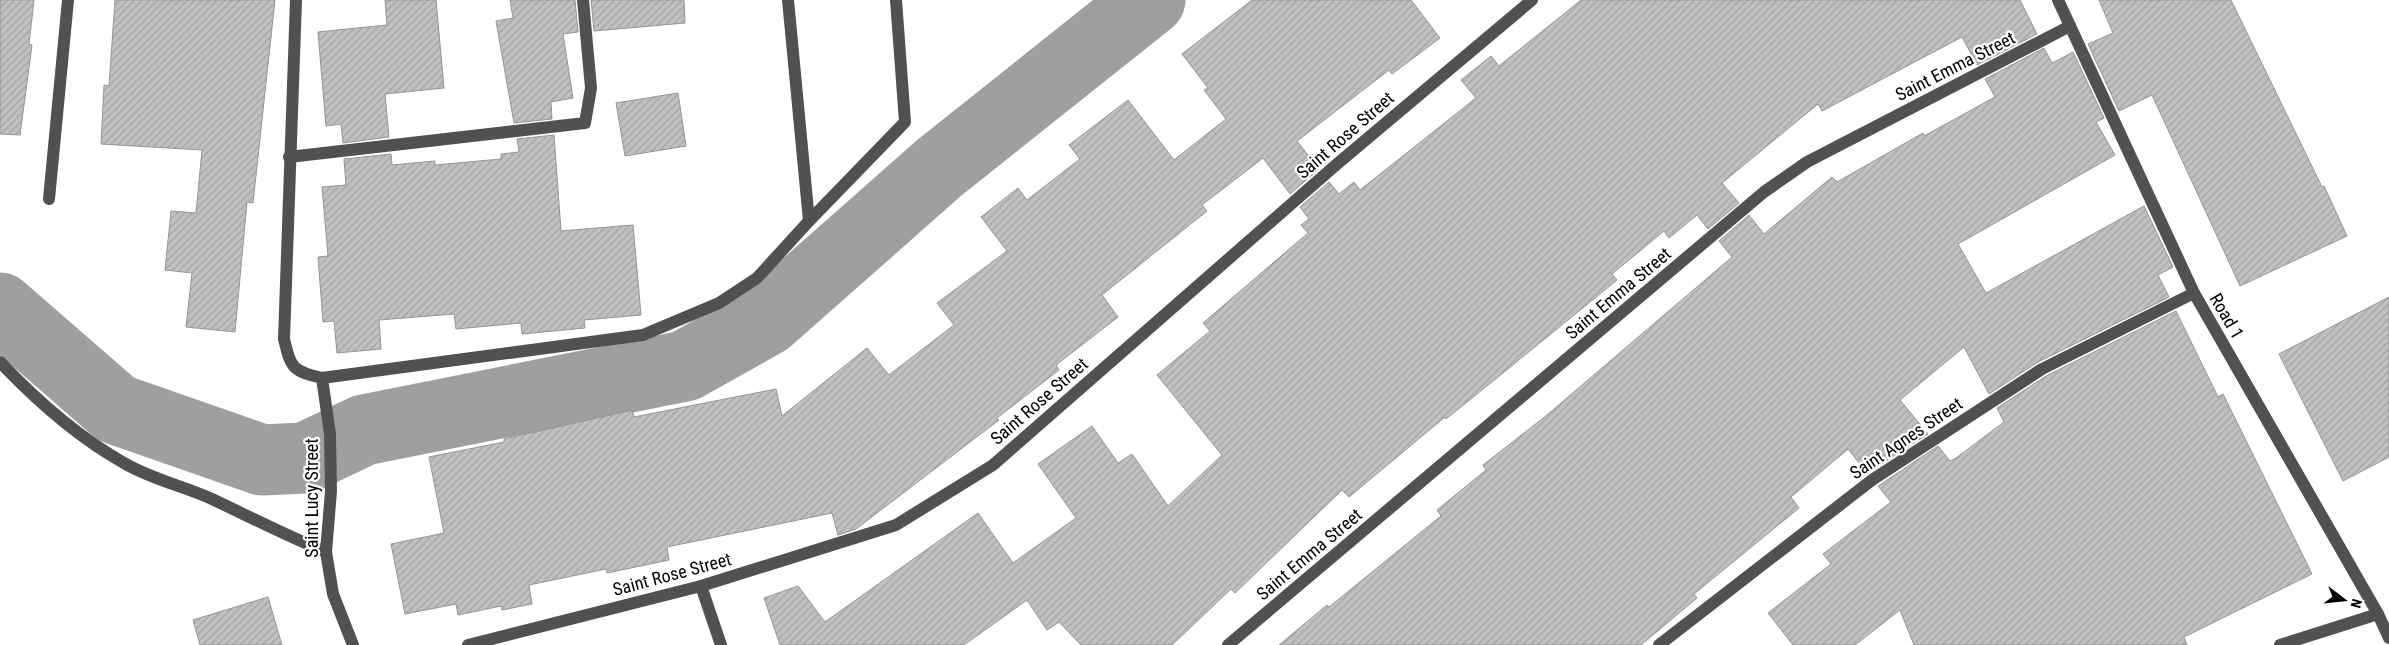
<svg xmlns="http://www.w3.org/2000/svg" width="2389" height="645" viewBox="0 0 2389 645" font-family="'Roboto Condensed',sans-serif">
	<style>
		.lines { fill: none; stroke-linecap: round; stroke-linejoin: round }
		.river { stroke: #9f9f9f; stroke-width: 71 }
		.building { fill: url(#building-hatch); stroke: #959595 }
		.minor { stroke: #515151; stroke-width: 12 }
		.labels { text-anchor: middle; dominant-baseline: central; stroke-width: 4.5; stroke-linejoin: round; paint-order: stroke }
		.street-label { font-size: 18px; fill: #000; stroke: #fff }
	</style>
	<defs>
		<pattern id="building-hatch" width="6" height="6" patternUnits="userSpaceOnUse" patternTransform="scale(1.25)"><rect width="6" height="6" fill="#c0c0c0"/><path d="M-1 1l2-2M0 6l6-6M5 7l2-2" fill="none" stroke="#a3a3a3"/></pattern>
	</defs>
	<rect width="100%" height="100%" fill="#fff"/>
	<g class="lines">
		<polyline class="river" points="0,308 116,409 262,460 305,458 364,430 685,366 767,320 939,168 1150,0"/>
	</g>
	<g class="building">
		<polygon points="0,0 34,0 29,44 32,45 20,135 0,134"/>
		<polygon points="115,0 275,0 253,203 247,202 235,332 186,327 192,273 165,270 171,211 196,213 202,150 101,144 104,85 109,86"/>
		<polygon points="385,0 436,0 444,88 385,94 389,137 343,143 341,124 326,126 318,32 387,25"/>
		<polygon points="510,0 575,0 578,32 563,34 573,98 551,102 552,119 514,123 496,21 513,18"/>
		<polygon points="591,0 684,0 685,23 594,31"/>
		<polygon points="1252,0 1411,0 1440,38 1392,74 1389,70 1297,141 1319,169 1290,194 1263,158 1202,205 1207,211 1102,295 1118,317 1056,365 1059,370 997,418 999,420 856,529 838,535 832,513 667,547 669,560 607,573 606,569 529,585 532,604 502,610 501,606 458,615 456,604 405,614 391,544 444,533 429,457 504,442 504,439 632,410 634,417 776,389 782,416 867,348 889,375 954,325 937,303 1007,251 981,217 1018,188 1027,200 1080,159 1069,145 1128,100 1174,160 1226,119 1204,90 1208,88 1182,54"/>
		<polygon points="1581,0 2020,0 2037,34 1977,65 1962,37 1822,111 1818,104 1722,183 1739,203 1708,229 1697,215 1669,238 1664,231 1612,274 1617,280 1503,373 1446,419 1445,417 1349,497 1342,490 1235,593 1231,589 1172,645 1081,645 1059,622 1047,630 1027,600 964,645 780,645 764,598 798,586 825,622 978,513 1013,563 1076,518 1038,464 1092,426 1118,463 1132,454 1168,506 1222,455 1157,375 1210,331 1203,323 1308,233 1301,225 1309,219 1300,207 1329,182 1339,194 1354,182 1360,190 1476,98 1461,80 1491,56 1499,66"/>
		<polygon points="2099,0 2231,0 2322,187 2324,186 2347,236 2240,286 2152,95 2119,111 2088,44 2113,33"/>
		<polygon points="2044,48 2052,63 2073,52 2104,118 2096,122 2115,155 1958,244 1986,293 2144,206 2173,267 2158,275 2169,297 2038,362 1989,394 1964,347 1900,400 1928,434 1867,473 1848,449 1791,497 1799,508 1694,594 1697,598 1641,645 1279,645 1327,605 1329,607 1441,516 1437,510 1486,470 1483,465 1547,415 1732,257 1719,241 1749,215 1764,234 1832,177 1837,182 1923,133 1924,136 1995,97 1985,79"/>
		<polygon points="678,93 686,146 625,156 616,103"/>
		<polygon points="554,135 561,231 633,225 641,315 584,320 585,328 522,334 521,323 456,329 454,314 379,320 381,349 337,353 334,321 323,322 318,257 328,256 322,187 346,185 344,159 391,154 392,165 435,161 435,165 501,159 501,154 519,152 517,139"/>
		<polygon points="2389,297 2389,457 2343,481 2279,354"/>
		<polygon points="2176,311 2218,397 2223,394 2312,574 2184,637 2187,645 1914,645 1900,610 1855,645 1793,645 1768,613 1831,564 1823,554 1891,502 1878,486 1938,446 1950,461 1956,458 2004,422 1997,408 2046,376"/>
		<polygon points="268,597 282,645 200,645 193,620"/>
	</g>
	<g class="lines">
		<g class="minor">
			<path d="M296,0L284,339C291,368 292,371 322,378L643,335L719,303L757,278L809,221L905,122L896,0"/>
			<polyline points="788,0 809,221"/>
			<polyline points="2058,0 2194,293 2378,614 2389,638"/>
			<polyline points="289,157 585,123 591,88 583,0"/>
			<polyline points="49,199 68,0"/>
			<path d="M0,362C37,401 76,436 124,463C151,479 183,486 212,499C250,517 287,536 326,552"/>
			<polyline points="322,378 330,434 331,491 326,552 333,594 353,645"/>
			<polyline points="701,586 721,645"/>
			<polyline points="468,645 701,586 896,525 993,465 1337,164 1532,0"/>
			<polyline points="1228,645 1764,192 1807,162 2070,26"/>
			<polyline points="1659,645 1872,480 2042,369 2194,293"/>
			<polyline points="2280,645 2378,614"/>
		</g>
	</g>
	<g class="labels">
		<g class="street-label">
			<text transform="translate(1955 66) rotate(-27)">Saint Emma Street</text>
			<text transform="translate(1345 135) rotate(-41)">Saint Rose Street</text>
			<text transform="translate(1618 293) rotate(-40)">Saint Emma Street</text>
			<text transform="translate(2227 316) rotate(60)">Road 1</text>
			<text transform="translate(1039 401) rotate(-41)">Saint Rose Street</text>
			<text transform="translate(1906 438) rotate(-34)">Saint Agnes Street</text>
			<text transform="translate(311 498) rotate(-90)">Saint Lucy Street</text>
			<text transform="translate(1309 554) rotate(-40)">Saint Emma Street</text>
			<text transform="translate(672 574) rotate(-15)">Saint Rose Street</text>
		</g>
	</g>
	<g transform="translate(2344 600) rotate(106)" stroke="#ffffff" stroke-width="4" paint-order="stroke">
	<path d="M0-4L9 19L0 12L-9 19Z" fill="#000000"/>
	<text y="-8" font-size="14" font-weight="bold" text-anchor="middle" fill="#000000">N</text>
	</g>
</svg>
